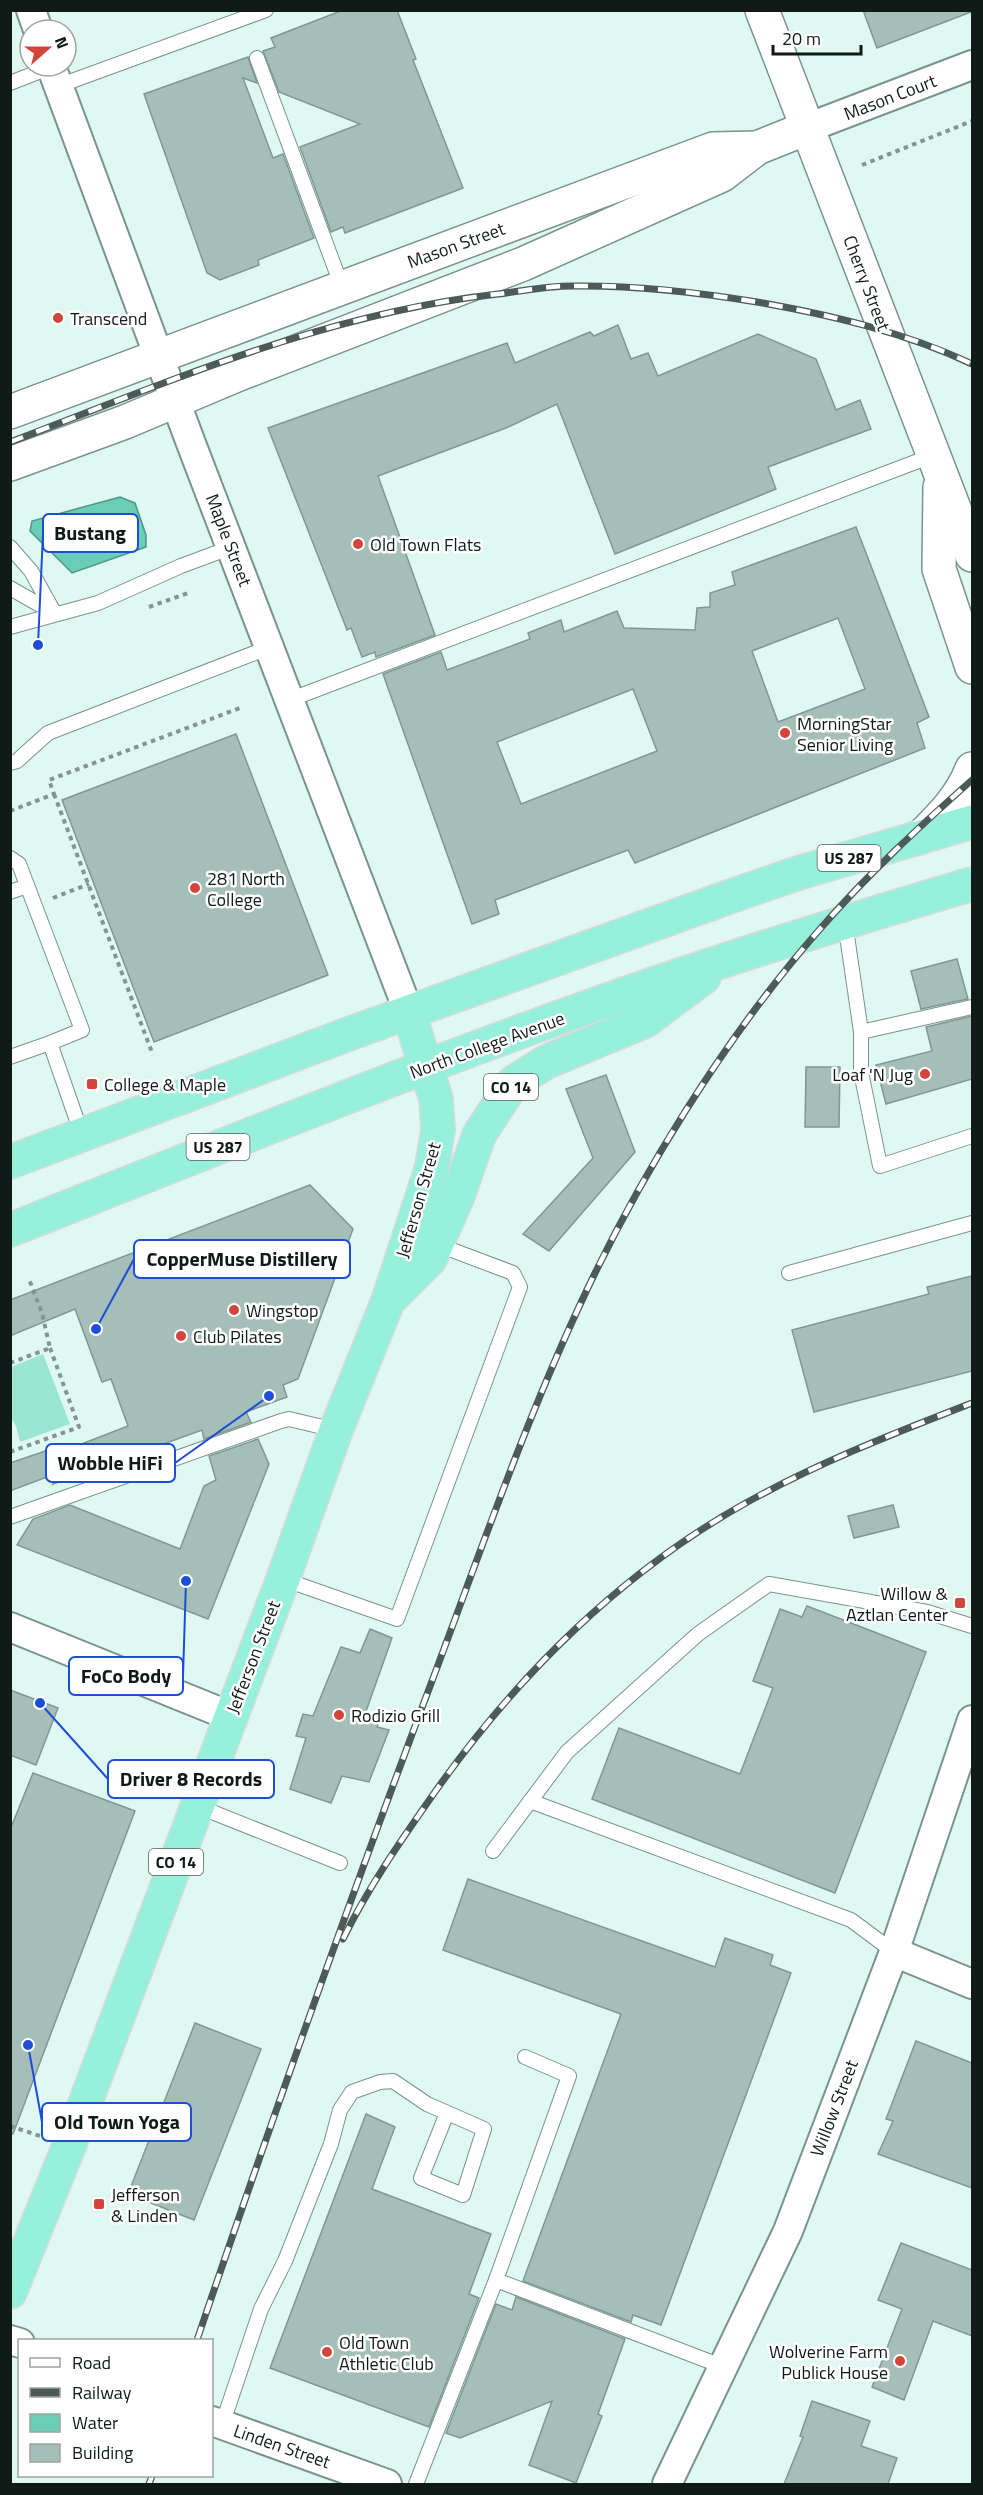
<svg xmlns="http://www.w3.org/2000/svg" width="983" height="2495" viewBox="0 0 983 2495" font-family="'Titillium Web',sans-serif">
	<style>
		.green { fill: #9ae5d3 }
		.water { fill: #6acdb7; stroke: #4f9787; stroke-width: 1.5 }
		.building { fill: #a5beb7; stroke: #809892; stroke-width: 1.5; fill-rule: evenodd }
		.lines { fill: none; stroke-linecap: round; stroke-linejoin: round }
		.service-casing { stroke: #7b938d; stroke-width: 16 }
		.minor-casing { stroke: #7b938d; stroke-width: 32 }
		.tertiary-casing { stroke: #7b938d; stroke-width: 36 }
		.trunk-casing { stroke: #d9dada; stroke-width: 36 }
		.path { stroke: #829590; stroke-width: 4; stroke-dasharray: 4.5 4.5; stroke-linecap: butt }
		.service { stroke: #fff; stroke-width: 14 }
		.minor { stroke: #fff; stroke-width: 28 }
		.tertiary { stroke: #fff; stroke-width: 33 }
		.trunk { stroke: #97f0dc; stroke-width: 33 }
		.rail-casing { stroke: #4c5b57; stroke-width: 7 }
		.rail { stroke: #fff; stroke-width: 4.5; stroke-dasharray: 14; stroke-linecap: butt }
		.poi-dot { fill: #d3453c; stroke: #fff; stroke-width: 2 }
		.labels { text-anchor: middle; dominant-baseline: central; stroke-width: 5; stroke-linejoin: round; paint-order: stroke }
		.shield { fill: #fff; stroke: #585f5d; stroke-width: 1.5 }
		.shield-label { font-size: 16px; font-weight: bold; fill: #101a17 }
		.street-label { font-size: 18px; fill: #101a17; stroke: #fff }
		.poi-label { font-size: 18px; fill: #101a17; stroke: #fff; text-anchor: start }
		.leader { fill: none; stroke: #1d4ed8; stroke-width: 2 }
		.callout-dot { fill: #1d4ed8; stroke: #fff; stroke-width: 2 }
		.callout { fill: #fff; stroke: #1d4ed8; stroke-width: 2 }
		.callout-label { font-size: 20px; text-anchor: middle; font-weight: bold; fill: #101a17 }
	</style>
	<rect width="100%" height="100%" fill="#dff9f2"/>
	<polygon class="green" points="43,1354 70,1424 20,1442 16,1426 11,1418 11,1367"/>
	<polygon class="water" points="120,497 135,503 146,535 146,547 72,573 30,531 32,521"/>
	<g class="building">
		<polygon points="343,10 397,10 416,59 413,60 463,188 345,233 343,227 331,232 300,147 360,124 279,92 263,51 275,47 271,38"/>
		<polygon points="863,10 971,10 971,12 877,48"/>
		<polygon points="248,57 257,83 243,78 273,158 283,154 314,238 258,260 259,265 220,280 207,273 144,94"/>
		<polygon points="618,325 631,359 648,353 658,376 758,334 816,359 836,410 860,400 871,429 768,467 776,489 615,554 557,404 506,428 378,476 435,635 376,657 375,652 362,657 351,628 347,630 268,428 507,343 515,363 590,332 594,336"/>
		<path d="M856,527L929,717L917,723L925,748L635,863L628,850L495,900L499,914L472,924L383,674L441,652L447,670L530,639L528,633L561,620L564,632L617,611L624,628L695,630L697,608L710,607V593L735,585L732,572ZM838,618L865,689L778,722L752,651ZM633,689L657,751L521,804L497,742Z"/>
		<polygon points="236,734 328,975 154,1042 62,800"/>
		<polygon points="957,959 968,999 921,1009 911,971"/>
		<polygon points="972,1016 972,1079 886,1104 876,1065 932,1051 926,1027"/>
		<polygon points="806,1067 840,1067 839,1127 805,1127"/>
		<polygon points="606,1075 635,1152 549,1251 523,1234 593,1158 566,1089"/>
		<polygon points="310,1185 353,1229 298,1379 283,1385 287,1397 246,1412 251,1422 204,1439 202,1430 53,1484 60,1472 10,1491 10,1463 63,1445 68,1459 76,1446 128,1426 111,1379 102,1382 75,1309 10,1336 10,1300"/>
		<polygon points="972,1276 972,1371 814,1412 792,1330 929,1294 927,1287"/>
		<polygon points="258,1439 269,1464 208,1619 17,1545 33,1519 70,1505 180,1549 204,1486 216,1480 209,1456"/>
		<polygon points="893,1505 899,1527 854,1538 848,1516"/>
		<polygon points="807,1606 926,1652 835,1893 592,1799 619,1728 740,1774 773,1688 753,1681 780,1609 802,1617"/>
		<polygon points="370,1629 392,1638 364,1717 379,1722 377,1727 389,1730 369,1782 342,1776 331,1803 290,1789 306,1738 296,1736 303,1714 313,1716 341,1647 360,1653"/>
		<polygon points="10,1690 58,1708 36,1765 10,1755"/>
		<polygon points="33,1773 135,1811 13,2134 10,2134 10,1830"/>
		<polygon points="468,1879 715,1967 725,1938 773,1955 770,1965 791,1973 661,2325 633,2315 631,2322 523,2281 621,2014 443,1950"/>
		<polygon points="195,2023 261,2049 194,2220 128,2194"/>
		<polygon points="916,2041 972,2063 972,2188 878,2154 893,2121 886,2119"/>
		<polygon points="366,2114 395,2127 372,2189 491,2234 469,2294 479,2298 429,2427 270,2368"/>
		<polygon points="901,2243 972,2270 972,2336 933,2321 904,2400 872,2387 902,2309 878,2300"/>
		<polygon points="516,2297 625,2339 598,2414 602,2416 576,2483 529,2465 552,2401 460,2438 446,2433 496,2304 512,2310"/>
		<polygon points="812,2401 870,2421 861,2446 897,2458 888,2484 784,2484 803,2437 800,2436"/>
	</g>
	<g class="lines">
		<g class="service-casing">
			<g id="service">
				<polyline points="257,58 342,287"/>
				<polyline points="10,83 51,67"/>
				<polyline points="58,86 266,10"/>
				<polyline points="10,547 31,571 55,614"/>
				<polyline points="10,588 54,613"/>
				<polyline points="10,627 98,603 181,566 232,547"/>
				<polyline points="289,700 934,455"/>
				<polyline points="10,763 17,761 48,733 270,647"/>
				<polyline points="10,858 19,864 82,1030 50,1043 82,1135"/>
				<polyline points="10,892 27,886"/>
				<polyline points="845,922 861,1032 972,1007"/>
				<polyline points="861,1032 861,1072 880,1166 972,1136"/>
				<polyline points="10,1057 50,1043"/>
				<polyline points="789,1273 972,1223"/>
				<polyline points="10,1517 281,1421 289,1419 335,1430"/>
				<polyline points="283,1579 397,1619 520,1287 513,1273 436,1244"/>
				<polyline points="530,1801 851,1920 894,1952"/>
				<polyline points="197,1806 340,1863"/>
				<polyline points="493,1851 567,1752 698,1634 769,1584 927,1612 972,1626"/>
				<polyline points="496,2280 724,2367"/>
				<polyline points="222,2425 261,2309 285,2261 331,2144 340,2110 352,2092 380,2082 393,2081 427,2104 484,2129 463,2195 421,2178 447,2113"/>
				<polyline points="416,2484 496,2280 569,2076 525,2057"/>
			</g>
		</g>
		<g class="minor-casing">
			<g id="minor">
				<polyline points="31,10 38,30"/>
				<polyline points="51,66 189,438 409,1013"/>
				<polyline points="807,128 972,65"/>
				<polyline points="10,1627 230,1716"/>
				<polyline points="894,1952 972,1984"/>
				<polyline points="10,2340 20,2343"/>
				<polyline points="212,2421 387,2484"/>
				<polyline points="667,2484 788,2231 894,1952 972,1720"/>
			</g>
		</g>
		<g class="tertiary-casing">
			<g id="tertiary">
				<polyline points="762,10 972,555"/>
				<polyline points="10,412 713,149 757,148"/>
				<polyline points="10,464 125,422 239,374 523,264 722,175 757,148 807,128"/>
				<polyline points="940,487 939,569 972,667"/>
				<path d="M922,836C943,815 961,797 972,769"/>
			</g>
		</g>
		<g class="trunk-casing">
			<g id="trunk">
				<polyline points="10,1162 351,1033 726,898 795,874 972,822"/>
				<path d="M10,1230C219,1147 427,1063 639,989C749,951 861,917 972,884"/>
				<polyline points="391,1298 430,1259 457,1198 479,1135 513,1083 546,1062 645,1021 704,977"/>
				<polyline points="10,2292 69,2146 283,1579 336,1430 388,1301 432,1167 438,1130 436,1099 409,1013"/>
			</g>
		</g>
		<g class="path">
			<polyline points="862,165 972,121"/>
			<polyline points="149,607 191,592"/>
			<polyline points="54,794 153,1055"/>
			<polyline points="10,811 54,794 49,780 240,708"/>
			<polyline points="53,898 89,884"/>
			<polyline points="10,1363 50,1348 42,1313 29,1279"/>
			<polyline points="10,1452 79,1427 50,1348"/>
			<polyline points="10,2126 40,2136"/>
		</g>
		<use href="#service" class="service"/>
		<use href="#minor" class="minor"/>
		<use href="#tertiary" class="tertiary"/>
		<use href="#trunk" class="trunk"/>
		<g class="rail-casing">
			<g id="rail">
				<path d="M10,442C170,381 327,313 498,294C522,291 548,286 572,286C634,285 696,292 757,302C831,315 904,332 972,364"/>
				<path d="M343,1939C370,1884 402,1839 437,1789C518,1675 621,1573 744,1504C817,1463 895,1433 972,1403"/>
				<path d="M197,2340C272,2119 350,1899 432,1681C479,1556 522,1430 578,1309C638,1178 725,1037 820,929C867,875 919,827 972,780"/>
				<polyline points="149,2484 152,2476"/>
			</g>
		</g>
		<use href="#rail" class="rail"/>
	</g>
	<g class="poi-dot">
		<circle cx="58" cy="318" r="6"/>
		<circle cx="358" cy="544" r="6"/>
		<circle cx="785" cy="733" r="6"/>
		<circle cx="195" cy="888" r="6"/>
		<circle cx="925" cy="1074" r="6"/>
		<rect x="86" y="1078" width="12" height="12" rx="3"/>
		<circle cx="234" cy="1310" r="6"/>
		<circle cx="181" cy="1336" r="6"/>
		<rect x="954" y="1597" width="12" height="12" rx="3"/>
		<circle cx="339" cy="1715" r="6"/>
		<rect x="93" y="2198" width="12" height="12" rx="3"/>
		<circle cx="327" cy="2352" r="6"/>
		<circle cx="900" cy="2361" r="6"/>
	</g>
	<g class="labels">
		<g class="shield">
			<rect x="817.5" y="845" width="63" height="26" rx="4.5"/>
			<rect x="484" y="1074" width="54" height="26" rx="4.5"/>
			<rect x="186.5" y="1134" width="63" height="26" rx="4.5"/>
			<rect x="149" y="1849" width="54" height="26" rx="4.5"/>
		</g>
		<g class="shield-label">
			<text x="849" y="858">US 287</text>
			<text x="511" y="1087">CO 14</text>
			<text x="218" y="1147">US 287</text>
			<text x="176" y="1862">CO 14</text>
		</g>
		<g class="street-label">
			<text transform="translate(890 97) rotate(-21)">Mason Court</text>
			<text transform="translate(456 245) rotate(-20)">Mason Street</text>
			<text transform="translate(867 283) rotate(69)">Cherry Street</text>
			<text transform="translate(229 540) rotate(69)">Maple Street</text>
			<text transform="translate(487 1045) rotate(-20)">North College Avenue</text>
			<text transform="translate(418 1200) rotate(-74)">Jefferson Street</text>
			<text transform="translate(253 1657) rotate(-69)">Jefferson Street</text>
			<text transform="translate(834 2108) rotate(-69)">Willow Street</text>
			<text transform="translate(282 2446) rotate(19)">Linden Street</text>
		</g>
		<g class="poi-label">
			<text x="70" y="318">Transcend</text>
			<text x="370" y="544">Old Town Flats</text>
			<text x="797" y="723">MorningStar<tspan x="797" dy="21">Senior Living</tspan></text>
			<text x="207" y="878">281 North<tspan x="207" dy="21">College</tspan></text>
			<text x="913" y="1074" text-anchor="end">Loaf 'N Jug</text>
			<text x="104" y="1084">College &amp; Maple</text>
			<text x="246" y="1310">Wingstop</text>
			<text x="193" y="1336">Club Pilates</text>
			<text x="948" y="1593" text-anchor="end">Willow &amp;<tspan x="948" dy="21">Aztlan Center</tspan></text>
			<text x="351" y="1715">Rodizio Grill</text>
			<text x="111" y="2194">Jefferson<tspan x="111" dy="21">&amp; Linden</tspan></text>
			<text x="339" y="2342">Old Town<tspan x="339" dy="21">Athletic Club</tspan></text>
			<text x="888" y="2351" text-anchor="end">Wolverine Farm<tspan x="888" dy="21">Publick House</tspan></text>
		</g>
	</g>
	<path class="leader" d="M38 645L43 533M96 1329L134 1259M269 1396L175 1463M186 1581L183 1676M40 1703L108 1779M28 2045L42 2122"/>
	<g class="callout-dot">
		<circle cx="38" cy="645" r="6"/>
		<circle cx="96" cy="1329" r="6"/>
		<circle cx="269" cy="1396" r="6"/>
		<circle cx="186" cy="1581" r="6"/>
		<circle cx="40" cy="1703" r="6"/>
		<circle cx="28" cy="2045" r="6"/>
	</g>
	<g class="callout">
		<rect x="43" y="514" width="95" height="38" rx="6"/>
		<rect x="134" y="1240" width="216" height="38" rx="6"/>
		<rect x="46" y="1444" width="129" height="38" rx="6"/>
		<rect x="69" y="1657" width="114" height="38" rx="6"/>
		<rect x="108" y="1760" width="166" height="38" rx="6"/>
		<rect x="42" y="2103" width="149" height="38" rx="6"/>
	</g>
	<g class="callout-label">
		<text x="90" y="540">Bustang</text>
		<text x="242" y="1266">CopperMuse Distillery</text>
		<text x="110" y="1470">Wobble HiFi</text>
		<text x="126" y="1683">FoCo Body</text>
		<text x="191" y="1786">Driver 8 Records</text>
		<text x="117" y="2129">Old Town Yoga</text>
	</g>
	<rect width="983" height="2495" fill="none" stroke="#101a17" stroke-width="24"/>
	<rect x="18" y="2339" width="195" height="138" fill="#ffffff" stroke="#9fa3a2" stroke-width="1.5"/>
	<rect x="30" y="2358" width="30" height="9" fill="#ffffff" stroke="#9fa3a2" stroke-width="1.5"/>
	<text x="72" y="2369" font-size="18" fill="#101a17">Road</text>
	<rect x="30" y="2388" width="30" height="9" fill="#4c5b57" stroke="#9fa3a2" stroke-width="1.5"/>
	<text x="72" y="2399" font-size="18" fill="#101a17">Railway</text>
	<rect x="30" y="2414" width="30" height="18" fill="#6acdb7" stroke="#9fa3a2" stroke-width="1.5"/>
	<text x="72" y="2429" font-size="18" fill="#101a17">Water</text>
	<rect x="30" y="2444" width="30" height="18" fill="#a5beb7" stroke="#9fa3a2" stroke-width="1.5"/>
	<text x="72" y="2459" font-size="18" fill="#101a17">Building</text>
	<g transform="translate(48 48) rotate(69)"><circle r="28" fill="#ffffff" stroke="#9fa3a2" stroke-width="1.5"/>
	<path d="M0-4.5L10 22L0 15L-10 22Z" fill="#d3453c"/>
	<text y="-9" font-size="16" font-weight="bold" text-anchor="middle" fill="#101a17">N</text>
	</g>
	<path d="M773 45v9h88v-9" fill="none" stroke="#101a17" stroke-width="3"/>
	<text x="782" y="45" font-size="18" fill="#101a17" stroke="#ffffff" stroke-width="4.5" paint-order="stroke">20 m</text>
</svg>
